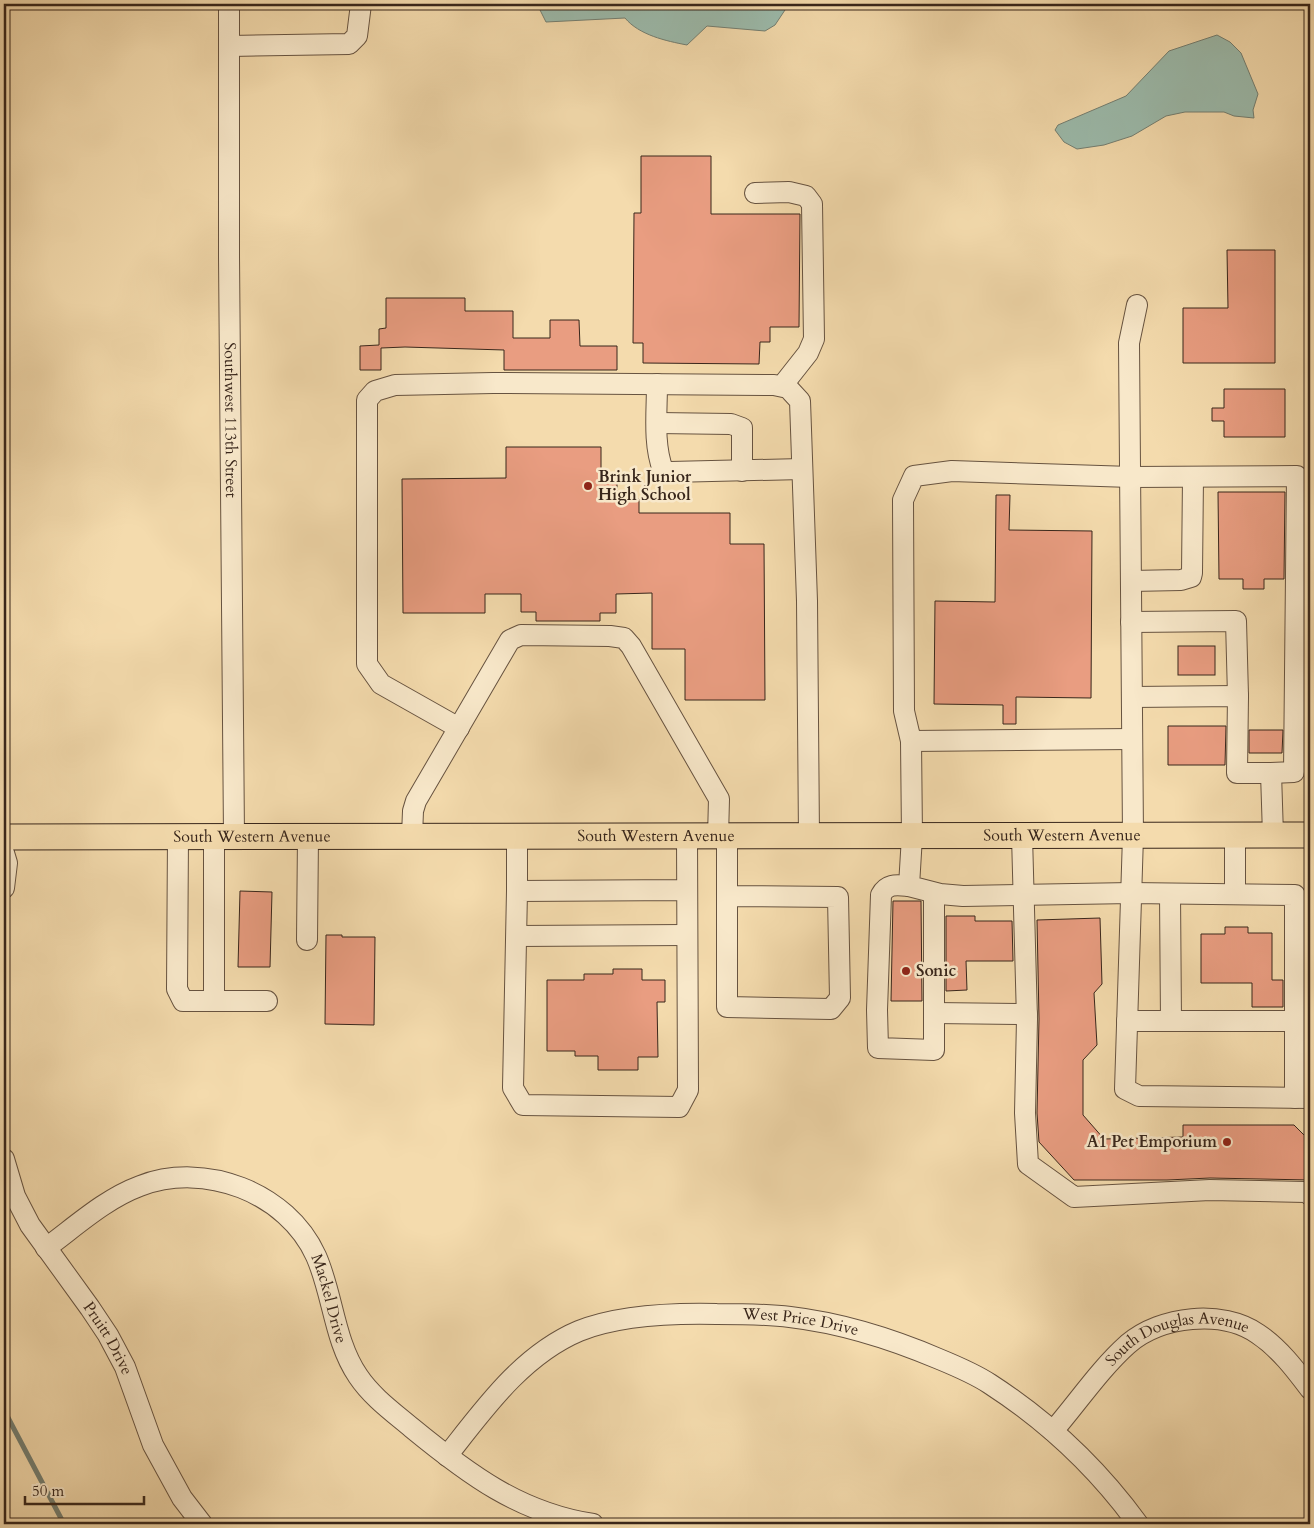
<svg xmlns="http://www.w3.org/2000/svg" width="1314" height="1528" viewBox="0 0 1314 1528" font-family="Cardo,serif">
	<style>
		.water { fill: #9cbbac; stroke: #747f72 }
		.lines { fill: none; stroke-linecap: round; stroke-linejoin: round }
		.stream { stroke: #747f72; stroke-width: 5 }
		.building { fill: #e99d81; stroke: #38261b }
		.minor-casing { stroke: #675340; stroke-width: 22 }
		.major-casing { stroke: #38261b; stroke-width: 27 }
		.minor { stroke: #f8e8ca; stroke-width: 20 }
		.major { stroke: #f4dbad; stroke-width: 25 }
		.poi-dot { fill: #8f2418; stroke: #f8e8ca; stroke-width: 2 }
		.labels { text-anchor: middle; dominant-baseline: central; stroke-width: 5; stroke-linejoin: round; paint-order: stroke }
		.street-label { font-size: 16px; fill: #38261b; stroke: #f8e8ca }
		.poi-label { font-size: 16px; font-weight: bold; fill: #38261b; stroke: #f8e8ca; text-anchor: start }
	</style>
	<rect width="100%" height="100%" fill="#f4dbad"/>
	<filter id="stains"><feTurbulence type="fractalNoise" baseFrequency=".004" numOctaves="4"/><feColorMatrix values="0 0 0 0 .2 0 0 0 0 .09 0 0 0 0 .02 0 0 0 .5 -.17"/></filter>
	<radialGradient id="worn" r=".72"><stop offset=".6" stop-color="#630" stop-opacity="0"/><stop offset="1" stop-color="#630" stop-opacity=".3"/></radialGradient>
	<g class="water">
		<path d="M540,4H789L775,25L765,31L707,26L687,45C666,41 639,35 625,18L546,22L538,6Z"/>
		<polygon points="1217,35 1230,42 1241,53 1258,94 1253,110 1254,118 1234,116 1224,112 1185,112 1166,116 1132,136 1104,145 1077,149 1064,142 1055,130 1058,125 1126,96 1169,51"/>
	</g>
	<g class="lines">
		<polyline class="stream" points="4,1410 64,1524"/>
	</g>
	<g class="building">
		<polygon points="641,156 711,156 711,214 800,214 799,327 770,327 770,342 760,342 759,364 643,363 643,343 633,343 634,213 641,213"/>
		<polygon points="1227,250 1275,250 1275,363 1183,363 1183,308 1228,308"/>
		<polygon points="386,298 465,298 465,311 513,311 513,338 550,338 550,320 579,320 580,346 617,346 617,370 504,370 504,350 405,347 381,348 381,370 360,370 360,346 379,345 379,329 386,328"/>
		<polygon points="1224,389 1285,389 1285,437 1224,437 1224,421 1212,421 1212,408 1224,408"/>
		<polygon points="506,447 601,447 601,478 617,478 617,499 639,499 639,513 730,513 730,544 764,544 765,700 685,700 685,649 652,649 652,593 616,594 616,613 600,613 600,621 536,621 536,612 521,612 521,594 485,594 485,613 403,613 402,479 506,478"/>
		<polygon points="1218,492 1285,492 1284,579 1264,579 1264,589 1243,589 1243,579 1219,579"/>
		<polygon points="996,495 1010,495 1009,530 1092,531 1091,698 1016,697 1016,724 1003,724 1003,705 934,704 935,601 995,602"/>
		<rect x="1178" y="646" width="37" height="29"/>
		<polygon points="1168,726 1226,726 1225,765 1168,765"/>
		<polygon points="1249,730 1283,730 1282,753 1249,753"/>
		<polygon points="240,891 272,892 270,967 238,967"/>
		<polygon points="893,901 921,901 922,1001 891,1001"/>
		<polygon points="946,916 975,916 975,921 1012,921 1013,961 966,961 967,990 946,991"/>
		<polygon points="1100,918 1102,984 1094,993 1097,1045 1083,1060 1083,1115 1104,1139 1183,1137 1183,1125 1294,1125 1310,1141 1310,1180 1210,1178 1167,1180 1074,1180 1039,1142 1037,1113 1039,1019 1037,920"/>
		<polygon points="1225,927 1248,927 1248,933 1272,933 1272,980 1283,980 1283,1007 1252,1007 1252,983 1201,983 1201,934 1225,934"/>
		<polygon points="326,935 342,935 342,937 375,937 374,1025 325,1024"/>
		<polygon points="613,969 642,969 642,980 665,980 665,1002 657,1002 658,1057 638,1057 638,1070 598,1070 598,1056 575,1056 575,1051 547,1051 547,980 584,980 584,974 613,974"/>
	</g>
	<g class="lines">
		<g class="minor-casing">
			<g id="minor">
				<path id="s1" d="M229,4V257L234,836"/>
				<polyline points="230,46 349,44 357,36 361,4"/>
				<polyline points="755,193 789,192 806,196 812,204 814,339 808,353 782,386"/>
				<polyline points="1137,305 1129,343 1133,836 1125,1089 1139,1096 1310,1098"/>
				<path d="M657,384C657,412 653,444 663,470L670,472L802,469"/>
				<polyline points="658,423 731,424 742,428 742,471"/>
				<polyline points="1131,581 1181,580 1191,577 1192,573 1193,478"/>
				<polyline points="1131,622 1236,621 1238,696"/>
				<polyline points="1132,697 1238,696 1237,773 1271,773 1273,835"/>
				<polyline points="459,728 381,684 367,664 367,400 375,391 395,385 493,383 774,385 788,388 800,401 807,601 809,837"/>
				<polyline points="1132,739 911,741 904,711 903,500 914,476 952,471 1131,477 1297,476 1294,772 1271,773"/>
				<polyline points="911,741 912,836 909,886 940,894 963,896 1131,893 1295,895 1295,1098"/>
				<polyline points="178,836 177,989 183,1001 267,1001"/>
				<polyline points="214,836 214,1000"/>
				<polyline points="412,836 413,811 416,801 510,640 521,635 610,636 624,638 631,646 719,799 718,837"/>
				<polyline points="517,836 517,891"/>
				<polyline points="1022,836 1027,1019 1025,1113 1028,1164 1074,1197 1210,1190 1306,1192 1310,1195"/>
				<polyline points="1235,836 1235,894"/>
				<polyline points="727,837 727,1007 831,1009 840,998 838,897 727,896"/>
				<polyline points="4,853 7,863 4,888"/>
				<path d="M909,886C897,885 887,883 881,895L877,1010L878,1048L934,1050V893"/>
				<polyline points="687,890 517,891 513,1088 523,1105 679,1107 688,1090 687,837"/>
				<polyline points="1170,894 1171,1021"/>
				<polyline points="517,936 686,935"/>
				<polyline points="307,940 308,836"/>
				<polyline points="934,1013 1027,1014"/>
				<polyline points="1127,1021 1310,1021"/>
				<path id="s2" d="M4,1159L15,1196L30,1225L90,1308L108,1335L125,1367L153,1445L182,1498L202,1524"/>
				<path id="s3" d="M46,1248C76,1226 105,1199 140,1186C204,1161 287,1192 316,1256C333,1294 334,1341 358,1376C372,1397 393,1412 412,1428C468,1474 520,1513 593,1524"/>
				<path id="s4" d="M1053,1431C1078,1402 1100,1369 1128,1344C1161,1316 1222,1309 1258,1334C1279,1348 1295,1369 1310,1389"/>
				<path id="s5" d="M447,1456C484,1409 522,1355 579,1331C619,1315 674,1313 717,1314C741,1314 766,1314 790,1317C841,1323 892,1339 939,1359C956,1366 975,1374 990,1384C1047,1421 1098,1469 1138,1524"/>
			</g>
		</g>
		<g class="major-casing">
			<g id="major">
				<path id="s6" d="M4,837L1310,835"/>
			</g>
		</g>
		<use href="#minor" class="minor"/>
		<use href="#major" class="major"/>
	</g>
	<g class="poi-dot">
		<circle cx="588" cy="486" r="5"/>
		<circle cx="906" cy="971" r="5"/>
		<circle cx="1227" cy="1142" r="5"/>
	</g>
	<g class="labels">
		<g class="street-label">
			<text stroke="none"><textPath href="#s1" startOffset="416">Southwest 113th Street</textPath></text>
			<text stroke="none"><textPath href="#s6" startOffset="248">South Western Avenue</textPath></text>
			<text stroke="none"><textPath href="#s6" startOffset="1058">South Western Avenue</textPath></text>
			<text stroke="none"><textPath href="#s6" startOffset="652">South Western Avenue</textPath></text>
			<text stroke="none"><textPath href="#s3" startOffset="365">Mackel Drive</textPath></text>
			<text stroke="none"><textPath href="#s5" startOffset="408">West Price Drive</textPath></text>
			<text stroke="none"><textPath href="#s2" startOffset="209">Pruitt Drive</textPath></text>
			<text stroke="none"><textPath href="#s4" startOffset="165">South Douglas Avenue</textPath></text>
		</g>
		<g class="poi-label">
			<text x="598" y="477">Brink Junior<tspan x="598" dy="18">High School</tspan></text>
			<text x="916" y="971">Sonic</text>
			<text x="1217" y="1142" text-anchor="end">A1 Pet Emporium</text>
		</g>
	</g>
	<rect width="1314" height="1528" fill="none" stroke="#f4dbad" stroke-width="20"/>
	<rect x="5" y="5" width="1304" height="1518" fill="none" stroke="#38261b" stroke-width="2.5"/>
	<rect x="10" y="10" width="1294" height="1508" fill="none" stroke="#38261b"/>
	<path d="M25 1496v8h119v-8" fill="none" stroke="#38261b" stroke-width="2.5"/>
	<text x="32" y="1496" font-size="15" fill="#38261b" stroke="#f8e8ca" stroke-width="4" paint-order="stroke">50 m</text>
	<rect width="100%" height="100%" filter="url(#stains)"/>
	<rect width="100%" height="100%" fill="url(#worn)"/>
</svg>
